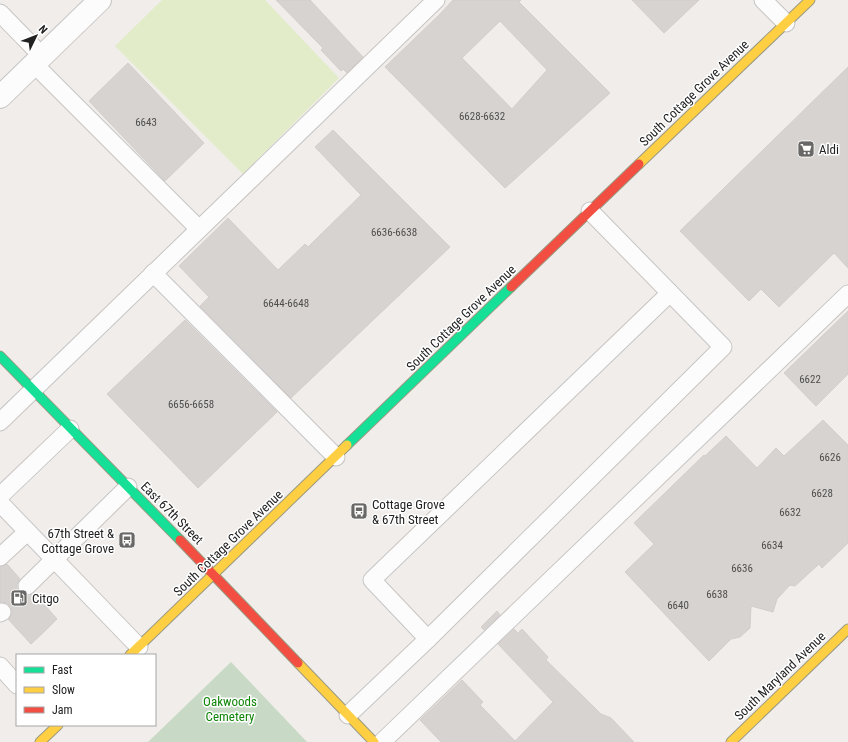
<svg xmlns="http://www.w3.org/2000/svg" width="848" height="742" viewBox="0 0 848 742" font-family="'Roboto Condensed',sans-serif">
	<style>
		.grass { fill: #e2ecc8 }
		.cemetery { fill: #c8dac6 }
		.building { fill: #d7d3d1; stroke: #d3cecb; fill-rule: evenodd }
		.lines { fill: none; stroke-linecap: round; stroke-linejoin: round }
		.lane-casing { stroke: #c7c5c4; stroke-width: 19 }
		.street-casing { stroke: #c7c5c4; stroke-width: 24 }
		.fast-casing { stroke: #9b9981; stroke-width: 11 }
		.slow-casing { stroke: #9b9981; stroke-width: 11 }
		.jam-casing { stroke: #9b9981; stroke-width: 11 }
		.lane { stroke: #fdfcfc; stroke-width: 17 }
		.street { stroke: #fdfcfc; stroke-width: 22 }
		.fast { stroke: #16e098; stroke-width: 9 }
		.slow { stroke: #ffcf43; stroke-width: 9 }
		.jam { stroke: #f24e42; stroke-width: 9 }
		.labels { text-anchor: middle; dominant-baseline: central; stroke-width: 3; stroke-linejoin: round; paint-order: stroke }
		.number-label { font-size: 11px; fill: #4e4e4d }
		.street-label { font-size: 13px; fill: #212121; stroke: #fff }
		.poi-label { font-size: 13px; fill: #212121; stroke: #fff; text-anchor: start }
		.park-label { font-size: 13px; fill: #118609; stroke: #fff }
	</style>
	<rect width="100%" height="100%" fill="#f0edea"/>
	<polygon class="grass" points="162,0 265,0 339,78 243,174 115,46"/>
	<polygon class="cemetery" points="231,662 307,742 148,742"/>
	<g class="building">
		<polygon points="276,0 310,0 363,57 347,73 343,69 341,71 321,50 323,48"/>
		<path d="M453,0H521L519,2L610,93L505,188L385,67L439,15ZM500,21L547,70L512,109L462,58Z"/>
		<polygon points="632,0 699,0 664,33"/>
		<polygon points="128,63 204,143 165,181 89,101"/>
		<polygon points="848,67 848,268 834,253 779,307 761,289 749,301 680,231"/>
		<polygon points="333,130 450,247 291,398 200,306 209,297 179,266 228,218 278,270 305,244 308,247 361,195 315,147"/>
		<polygon points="848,311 848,374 816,406 784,373"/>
		<polygon points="185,320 277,412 198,488 107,394"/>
		<polygon points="823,420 848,445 848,543 822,568 819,564 795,586 790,585 777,599 773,612 751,606 750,628 740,637 731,639 709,661 625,572 654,544 634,523 704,455 705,456 726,436 757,468 776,448 784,456"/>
		<polygon points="7,564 20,579 17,584 17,589 20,593 25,596 30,596 34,593 57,619 45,631 31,644 8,619 12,613 11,607 7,603 0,602 0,567"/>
		<polygon points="497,611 500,615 484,630 481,627"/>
		<polygon points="514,629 518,633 522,629 548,657 546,660 601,714 611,718 634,742 441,742 420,720 462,680 483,702 480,705 515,741 553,702 498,644"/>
	</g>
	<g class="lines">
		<g class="lane-casing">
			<g id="lane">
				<polyline points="763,0 786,23"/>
				<polyline points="0,13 42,56"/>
				<polyline points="34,64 199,229"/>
				<polyline points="153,273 336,457"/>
				<polyline points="0,422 436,0"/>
				<polyline points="0,496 70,429"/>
				<polyline points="0,503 139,647"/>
				<polyline points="0,557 27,532"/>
				<polyline points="27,586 128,487"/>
				<polyline points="0,613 2,612"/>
				<polyline points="428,639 372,580 670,293"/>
				<polyline points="0,666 17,685"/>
				<polyline points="348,715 428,639 723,347 590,211"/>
				<polyline points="382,742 848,294"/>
			</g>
		</g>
		<g class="street-casing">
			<polyline id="street" points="0,97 100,0"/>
		</g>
		<g class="fast-casing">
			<g id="fast">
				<polyline points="0,356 180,540"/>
				<polyline points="347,445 511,287"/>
			</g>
		</g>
		<g class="slow-casing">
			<g id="slow">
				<polyline points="639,164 810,0"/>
				<polyline points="130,655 347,445"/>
				<polyline points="298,663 374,742"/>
				<polyline points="40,742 58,725"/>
				<polyline points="731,742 848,629"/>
			</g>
		</g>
		<g class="jam-casing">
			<g id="jam">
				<polyline points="511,287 639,164"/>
				<polyline points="180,540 298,663"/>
			</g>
		</g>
		<use href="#lane" class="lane"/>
		<use href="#street" class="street"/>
		<use href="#fast" class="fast"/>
		<use href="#slow" class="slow"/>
		<use href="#jam" class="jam"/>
	</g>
	<defs>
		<g id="supermarket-square" transform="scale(0.9)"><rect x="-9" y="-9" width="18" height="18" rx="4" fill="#696867" stroke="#fff"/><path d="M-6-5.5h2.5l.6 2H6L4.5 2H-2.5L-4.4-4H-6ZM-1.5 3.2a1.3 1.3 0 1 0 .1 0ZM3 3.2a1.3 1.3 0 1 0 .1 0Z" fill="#fff"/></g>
		<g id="bus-square" transform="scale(0.9)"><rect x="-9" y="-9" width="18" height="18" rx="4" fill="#696867" stroke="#fff"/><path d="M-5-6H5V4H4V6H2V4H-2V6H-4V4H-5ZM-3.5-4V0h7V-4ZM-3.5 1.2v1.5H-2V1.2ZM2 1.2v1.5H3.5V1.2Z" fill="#fff"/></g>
		<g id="fuel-square" transform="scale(0.9)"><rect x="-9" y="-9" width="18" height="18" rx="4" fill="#696867" stroke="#fff"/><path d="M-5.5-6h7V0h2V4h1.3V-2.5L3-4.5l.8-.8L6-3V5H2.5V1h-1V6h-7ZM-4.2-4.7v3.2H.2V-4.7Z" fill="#fff"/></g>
	</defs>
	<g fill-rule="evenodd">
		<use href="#supermarket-square" x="806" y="149"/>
		<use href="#bus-square" x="359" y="511"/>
		<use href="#bus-square" x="127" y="540"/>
		<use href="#fuel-square" x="19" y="598"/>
	</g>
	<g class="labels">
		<g class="number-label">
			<text x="482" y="116">6628-6632</text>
			<text x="146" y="122">6643</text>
			<text x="394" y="232">6636-6638</text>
			<text x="286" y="303">6644-6648</text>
			<text x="810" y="379">6622</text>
			<text x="191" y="404">6656-6658</text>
			<text x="830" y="457">6626</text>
			<text x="822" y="493">6628</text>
			<text x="790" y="512">6632</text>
			<text x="772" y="545">6634</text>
			<text x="742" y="568">6636</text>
			<text x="717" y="594">6638</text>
			<text x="678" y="605">6640</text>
		</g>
		<g class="street-label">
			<text transform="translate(694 93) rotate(-44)">South Cottage Grove Avenue</text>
			<text transform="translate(461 318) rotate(-44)">South Cottage Grove Avenue</text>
			<text transform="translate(172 513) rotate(45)">East 67th Street</text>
			<text transform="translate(228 543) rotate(-44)">South Cottage Grove Avenue</text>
			<text transform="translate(780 676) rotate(-44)">South Maryland Avenue</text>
		</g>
		<g class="poi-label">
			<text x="819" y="149">Aldi</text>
			<text x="372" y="504">Cottage Grove<tspan x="372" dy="15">&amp; 67th Street</tspan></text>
			<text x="114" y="533" text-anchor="end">67th Street &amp;<tspan x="114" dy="15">Cottage Grove</tspan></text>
			<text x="32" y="598">Citgo</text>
		</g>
		<g class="park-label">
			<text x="230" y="701">Oakwoods<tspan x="230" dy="15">Cemetery</tspan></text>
		</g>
	</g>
	<rect x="16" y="654" width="140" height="72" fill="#ffffff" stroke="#a6a6a6"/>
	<rect x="24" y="667" width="20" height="6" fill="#16e098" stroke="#a6a6a6"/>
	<text x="52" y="674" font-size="12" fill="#212121">Fast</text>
	<rect x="24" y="687" width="20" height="6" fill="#ffcf43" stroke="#a6a6a6"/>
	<text x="52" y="694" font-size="12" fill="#212121">Slow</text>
	<rect x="24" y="707" width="20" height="6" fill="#f24e42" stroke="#a6a6a6"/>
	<text x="52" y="714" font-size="12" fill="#212121">Jam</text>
	<g transform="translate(36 36) rotate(47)" stroke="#ffffff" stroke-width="3" paint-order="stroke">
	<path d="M0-3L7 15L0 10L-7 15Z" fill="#212121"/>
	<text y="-6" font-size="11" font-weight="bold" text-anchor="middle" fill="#212121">N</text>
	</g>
</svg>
